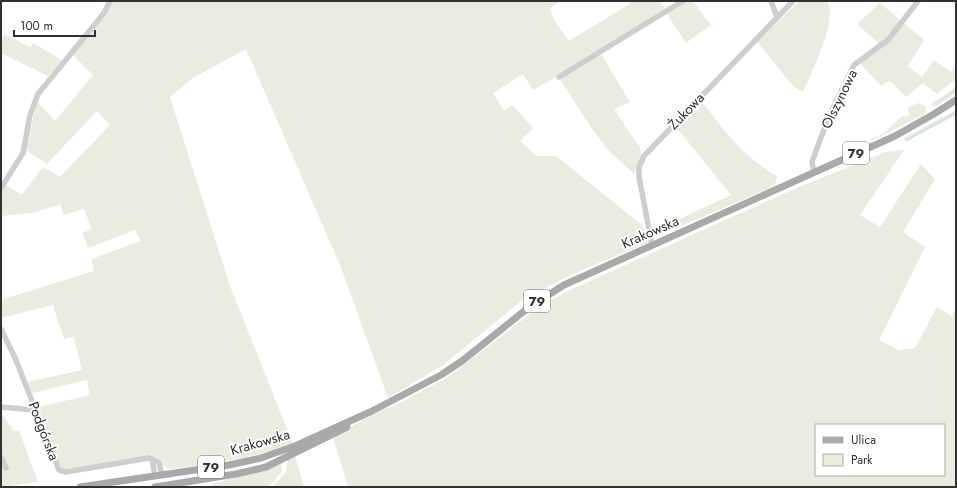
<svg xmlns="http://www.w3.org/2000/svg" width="957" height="488" viewBox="0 0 957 488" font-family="Jost,sans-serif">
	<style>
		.green { fill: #e8eddf; fill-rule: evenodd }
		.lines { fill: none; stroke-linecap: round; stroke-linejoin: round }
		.stream { stroke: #cde2eb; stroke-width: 1.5 }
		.minor { stroke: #cecece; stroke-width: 5.5 }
		.major { stroke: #a9a9a9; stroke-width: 7 }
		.labels { text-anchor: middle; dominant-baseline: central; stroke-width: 4; stroke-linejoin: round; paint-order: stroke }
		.shield { fill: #fff; stroke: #6f6f6f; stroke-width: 1 }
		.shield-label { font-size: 13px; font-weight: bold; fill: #313131 }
		.street-label { font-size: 14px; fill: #313131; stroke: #fff }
	</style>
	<rect width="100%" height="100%" fill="#fff"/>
	<g class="green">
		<path d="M112,1H561L550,8L554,20L569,41L631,3L630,1H660L666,10L580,61L582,64L601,54L630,102L614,109L640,148L641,157L634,174L609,151L592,129L558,76L533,90L523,74L493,93L504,111L513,105L533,128L520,141L536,156H556L643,226L648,243L577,272L525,298L443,365L388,398L340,265L246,49L193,78L170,97L230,286L293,444C253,458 212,464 170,469C162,467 159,457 150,456L67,470L63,469L58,463L38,407L90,395L87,380L32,393L28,382L82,370L74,337L64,339L53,305L1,318V300L94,271L91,259L141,241L135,230L88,248L82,233L92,229L84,209L63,215L61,204L32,213L1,216V193L6,185L22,195L43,167L60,177L110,125L97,111L47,164L26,150L37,101L55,121L93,75L72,54Z"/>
		<polygon points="687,1 693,1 711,25 686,43 667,14"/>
		<path d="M799,1H827C839,20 811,72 803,92L793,86L757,42Z"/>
		<polygon points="880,3 924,40 908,66 922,77 934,60 951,72 956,64 956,79 937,94 923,83 906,97 890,81 881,86 857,60 878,43 857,24"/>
		<polygon points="4,34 30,47 33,43 62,60 48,76 1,53 1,40"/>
		<polygon points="956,87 956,93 935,107 931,104"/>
		<path d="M701,100C723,130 744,158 777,176L776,182L772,187L660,235L658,229L731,195L676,127Z"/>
		<polygon points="918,103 926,107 925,114 869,142 871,139 884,133 902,116 905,117 910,115 908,111 909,107"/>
		<polygon points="956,110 956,115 906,142 904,138"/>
		<path d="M904,150L860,215L880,227L921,164L935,179L903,232L925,247L879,340L899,350L915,348L937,307L952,316L956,309V487H348L333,437L381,410L392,407L448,377L543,304L572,289L792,190L885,152ZM816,425H944V475H816Z"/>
		<polygon points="1,413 14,431 19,430 38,482 1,487"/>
		<polygon points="295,456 304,487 273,487 286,472 288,459"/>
		<polygon points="281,462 282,471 269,487 212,487 211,484 263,470"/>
	</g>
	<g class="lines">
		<g class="stream">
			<polyline points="936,104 956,89"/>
			<polyline points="906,140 956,113"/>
		</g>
		<g class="minor">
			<polyline points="771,1 777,17"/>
			<polyline points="559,77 683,1"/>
			<polyline points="814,172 812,162 820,140 832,110 854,65 888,40 918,1"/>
			<polyline points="1,188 23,153 30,115 38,94 104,13 110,1"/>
			<polyline points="652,245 639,177 639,167 644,156 793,1"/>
			<polyline points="1,329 16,360 59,470 66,472 149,458 159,463 162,475"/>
			<polyline points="1,407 35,410"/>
			<polyline points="1,457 6,468"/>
			<polyline points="152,459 155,476"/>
		</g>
		<g class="major">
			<polyline points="80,487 229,465 261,458 295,446 370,412 441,375 462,361 528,308 564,285 895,136 934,114 956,100"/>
			<polyline points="155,487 236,474 266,467 347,427"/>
		</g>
	</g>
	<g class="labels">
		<g class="shield">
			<rect x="843" y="142" width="26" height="22" rx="3"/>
			<rect x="524" y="290" width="26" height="22" rx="3"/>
			<rect x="198" y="456" width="26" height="22" rx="3"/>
		</g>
		<g class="shield-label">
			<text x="856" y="153">79</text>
			<text x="537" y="301">79</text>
			<text x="211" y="467">79</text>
		</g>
		<g class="street-label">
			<text transform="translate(839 99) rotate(-64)">Olszynowa</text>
			<text transform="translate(686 111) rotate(-46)">Żukowa</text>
			<text transform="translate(650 232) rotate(-24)">Krakowska</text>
			<text transform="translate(44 431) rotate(69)">Podgórska</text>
			<text transform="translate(260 442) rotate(-16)">Krakowska</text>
		</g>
	</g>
	<rect width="957" height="488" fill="none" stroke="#313131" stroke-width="4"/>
	<rect x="815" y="424" width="130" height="52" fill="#ffffff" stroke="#adadad"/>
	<rect x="823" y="437" width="20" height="6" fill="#a9a9a9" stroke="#adadad"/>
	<text x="851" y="444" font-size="12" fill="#313131">Ulica</text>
	<rect x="823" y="454" width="20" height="12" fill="#e8eddf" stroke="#adadad"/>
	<text x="851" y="464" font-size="12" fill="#313131">Park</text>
	<path d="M14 30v6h81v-6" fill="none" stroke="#313131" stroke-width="2"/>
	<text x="20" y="30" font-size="12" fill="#313131" stroke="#ffffff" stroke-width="3" paint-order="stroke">100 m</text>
</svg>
